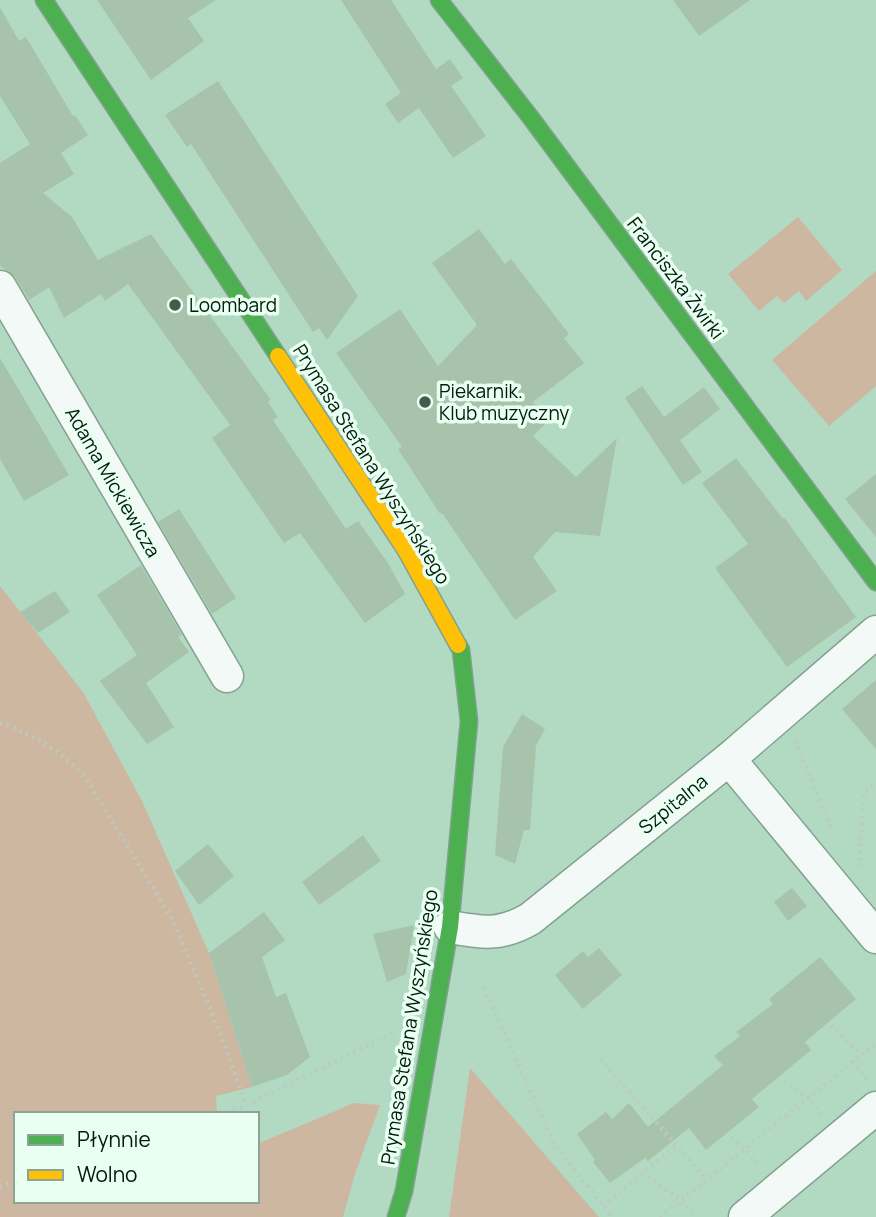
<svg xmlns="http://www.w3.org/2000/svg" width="876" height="1217" viewBox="0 0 876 1217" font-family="Manrope,sans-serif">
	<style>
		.green { fill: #cdb7a1 }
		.building { fill: #a8c3ac }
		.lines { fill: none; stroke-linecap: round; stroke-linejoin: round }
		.street-casing { stroke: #82a290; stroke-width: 35 }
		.fast-casing { stroke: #82a290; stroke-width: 19 }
		.slow-casing { stroke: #82a290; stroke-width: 19 }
		.path { stroke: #bec9c2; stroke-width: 4.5; stroke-dasharray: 2 5; stroke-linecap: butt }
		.street { stroke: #f3f9f6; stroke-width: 32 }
		.fast { stroke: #4caf50; stroke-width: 16 }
		.slow { stroke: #ffc107; stroke-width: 16 }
		.poi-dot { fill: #3e5d4b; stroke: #e9fff1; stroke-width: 2.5 }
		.labels { text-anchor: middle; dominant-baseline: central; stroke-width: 7; stroke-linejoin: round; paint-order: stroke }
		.street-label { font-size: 19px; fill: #001a0b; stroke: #e9fff1 }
		.poi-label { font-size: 19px; fill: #001a0b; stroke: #e9fff1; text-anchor: start }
	</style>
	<rect width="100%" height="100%" fill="#b2dac2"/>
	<g class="green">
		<polygon points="798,217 842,270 806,301 799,291 784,303 777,296 759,311 728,274"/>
		<polygon points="876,271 876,386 829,426 772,360"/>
		<polygon points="0,586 83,692 142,801 209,953 252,1087 216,1096 217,1114 16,1114 16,1201 257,1201 257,1144 354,1103 380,1105 355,1174 343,1217 0,1217"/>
		<polygon points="470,1068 592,1209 599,1217 449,1217"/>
	</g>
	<g class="building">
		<polygon points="97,0 216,0 188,18 204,41 151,80"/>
		<polygon points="341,0 391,0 436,69 450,59 463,78 451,86 486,136 453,158 419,108 398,123 385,104 401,93"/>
		<polygon points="673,0 750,0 699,36"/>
		<polygon points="0,7 19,41 26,37 73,116 75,115 88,135 61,153 74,174 43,193 72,217 98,260 151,234 271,400 268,402 278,417 273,420 346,529 358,521 388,563 405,594 365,623 300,533 284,543 212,438 230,425 128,284 105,301 101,294 64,318 49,287 29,300 15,277 0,266 0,163 30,144 0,96"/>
		<polygon points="218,81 358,296 327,340 319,328 313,332 191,144 187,147 165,115"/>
		<polygon points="479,229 505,264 511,259 569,334 564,338 584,363 533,402 548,421 533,436 576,477 617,438 600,536 555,532 533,557 557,591 515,620 442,513 440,514 398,449 402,447 336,353 400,309 438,366 477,325 432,263"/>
		<polygon points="0,358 69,475 24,501 0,459"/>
		<polygon points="642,386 664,417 704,387 720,409 680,440 702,472 683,485 625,398"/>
		<polygon points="736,458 783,519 784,517 856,617 787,667 715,568 748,544 702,483"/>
		<polygon points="876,474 876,537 845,499"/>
		<polygon points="179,509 236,598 212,614 158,522"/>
		<polygon points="141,565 182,635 178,637 189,652 146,683 174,727 147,744 100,681 137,655 97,595"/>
		<polygon points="55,591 70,612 38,633 20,612"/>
		<polygon points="876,680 876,749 842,709"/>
		<polygon points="522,714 545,729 536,746 530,830 524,830 515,864 495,855 503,747"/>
		<polygon points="363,835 381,861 319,905 302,882"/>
		<polygon points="208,844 234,876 199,905 175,871"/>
		<polygon points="792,888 807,906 788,921 774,902"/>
		<polygon points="264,912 285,940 262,957 276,997 286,993 310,1057 287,1075 252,1087 209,953"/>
		<polygon points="414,925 406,974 387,982 373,934"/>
		<polygon points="599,948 622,975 583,1009 555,975 583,951 588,957"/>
		<polygon points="820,957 856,999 805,1042 811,1050 752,1099 759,1107 706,1150 689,1128 648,1161 645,1158 610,1183 593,1162 595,1160 577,1134 606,1112 612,1119 629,1103 648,1127 723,1065 714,1056 740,1036 736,1032 773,1004 769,999"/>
	</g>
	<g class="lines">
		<g class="street-casing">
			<g id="street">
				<polyline points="0,287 227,676"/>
				<polyline points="729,759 876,937"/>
				<path d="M450,927C483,933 500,936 530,919L729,759L876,632"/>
				<polyline points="745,1217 876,1108"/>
			</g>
		</g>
		<g class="fast-casing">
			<g id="fast">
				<polyline points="44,0 278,356"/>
				<polyline points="439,0 531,118 876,582"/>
				<polyline points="396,1217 404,1191 450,927 469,721 461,650 458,645"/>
			</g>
		</g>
		<g class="slow-casing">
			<polyline id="slow" points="278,356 405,549 458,645"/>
		</g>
		<g class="path">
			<path d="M0,723C34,734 60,751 85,777L172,919L219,1030L246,1105"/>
			<polyline points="795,741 833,833"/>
			<polyline points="859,867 864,792 876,783"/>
			<polyline points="484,988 554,1144 612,1217"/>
			<polyline points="831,1026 861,1055"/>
			<polyline points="601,1059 707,1180"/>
			<polyline points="853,1061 869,1081"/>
			<polyline points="784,1082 809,1098 822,1116"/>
			<polyline points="213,1114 241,1108 397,1031"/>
			<polyline points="731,1138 746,1149 760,1167"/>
			<polyline points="642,1173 681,1200 694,1217"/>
			<polyline points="0,1187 16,1181"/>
			<polyline points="603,1206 676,1146"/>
			<polyline points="660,1217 876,1043"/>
		</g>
		<use href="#street" class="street"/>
		<use href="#fast" class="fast"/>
		<use href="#slow" class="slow"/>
	</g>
	<g class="poi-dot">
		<circle cx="175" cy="305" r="7"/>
		<circle cx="425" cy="402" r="7"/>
	</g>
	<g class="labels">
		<g class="street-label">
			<text transform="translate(676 278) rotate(53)">Franciszka Żwirki</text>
			<text transform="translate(372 464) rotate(58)">Prymasa Stefana Wyszyńskiego</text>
			<text transform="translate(113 482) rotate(60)">Adama Mickiewicza</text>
			<text transform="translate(673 804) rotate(-39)">Szpitalna</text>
			<text transform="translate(409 1027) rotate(-81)">Prymasa Stefana Wyszyńskiego</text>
		</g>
		<g class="poi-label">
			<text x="189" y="305">Loombard</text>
			<text x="439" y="391">Piekarnik.<tspan x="439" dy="22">Klub muzyczny</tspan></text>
		</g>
	</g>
	<rect x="14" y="1112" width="245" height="91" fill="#e9fff1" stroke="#8ca395" stroke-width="2"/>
	<rect x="28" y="1135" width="35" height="10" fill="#4caf50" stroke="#8ca395" stroke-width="2"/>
	<text x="77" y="1147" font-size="21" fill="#001a0b">Płynnie</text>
	<rect x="28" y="1170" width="35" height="10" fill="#ffc107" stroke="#8ca395" stroke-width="2"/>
	<text x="77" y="1182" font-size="21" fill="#001a0b">Wolno</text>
</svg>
